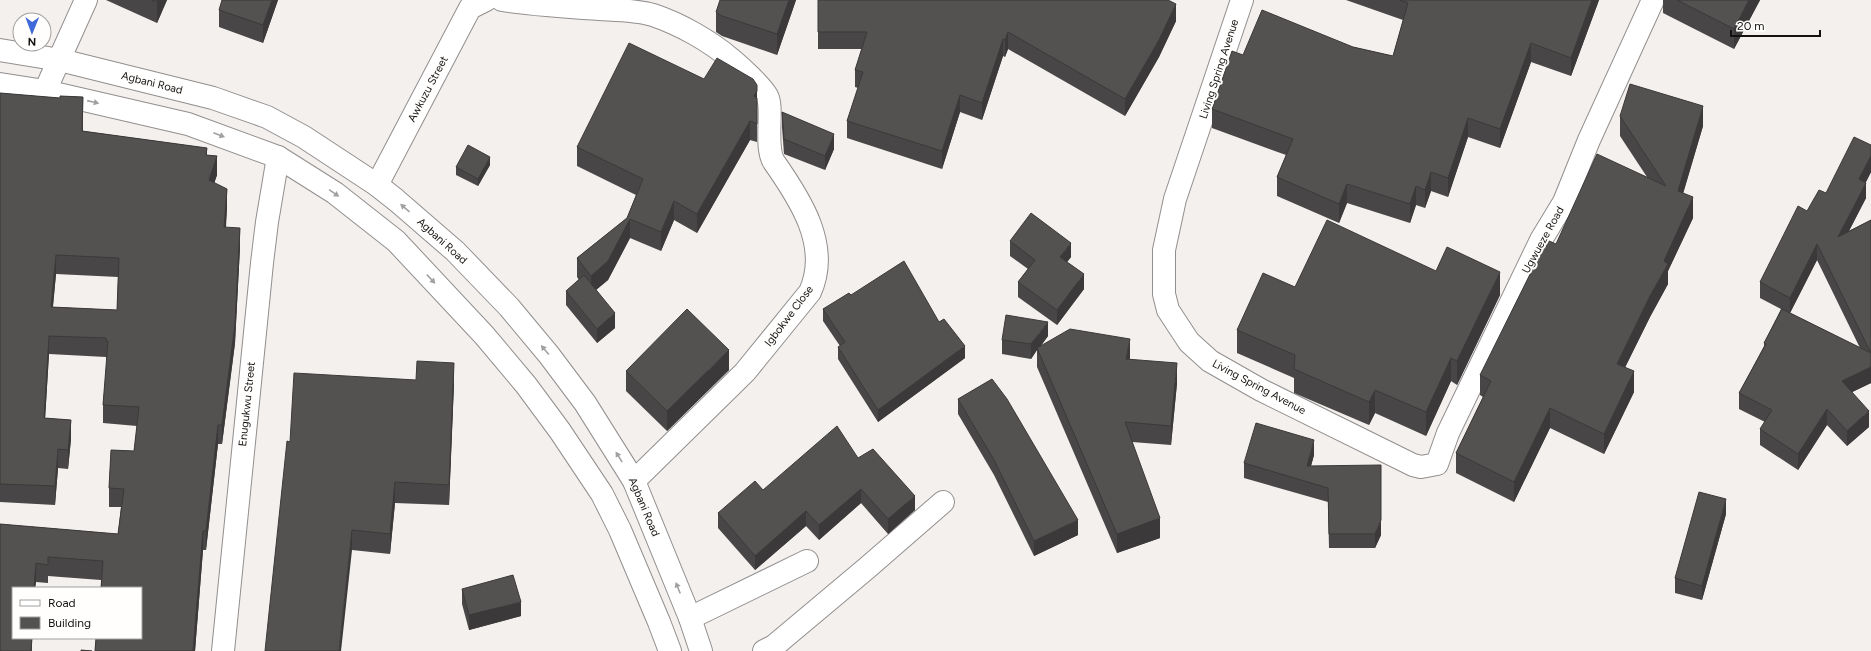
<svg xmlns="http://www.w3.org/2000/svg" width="1871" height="651" viewBox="0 0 1871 651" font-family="Figtree,sans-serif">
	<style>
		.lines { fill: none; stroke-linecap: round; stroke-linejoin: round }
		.minor-casing { stroke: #928f8e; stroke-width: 24 }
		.major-casing { stroke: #928f8e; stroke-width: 24 }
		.minor { stroke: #fff; stroke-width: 22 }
		.major { stroke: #fff; stroke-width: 22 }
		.wall { fill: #484646; fill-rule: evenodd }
		.shaded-wall { fill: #3b3939 }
		.building { fill: #545151; stroke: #3b3939; fill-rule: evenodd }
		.oneway { fill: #a1a0a0 }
		.labels { text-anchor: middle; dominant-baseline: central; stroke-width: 4; stroke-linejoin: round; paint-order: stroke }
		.street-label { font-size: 11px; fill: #131211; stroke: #fffefd }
	</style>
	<rect width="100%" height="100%" fill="#f3f0ee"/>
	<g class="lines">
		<g class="minor-casing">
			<g id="minor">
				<path d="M502,0C534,5 567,7 599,9C616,10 636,10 653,15C680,24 710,41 731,59C741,67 761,86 767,96C774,108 764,147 774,162C800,199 831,246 810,292L745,372L634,481"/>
				<polyline points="1242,0 1175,199 1164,250 1164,294 1168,310 1189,342 1210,361 1261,390 1413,465 1421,467 1437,464 1448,433 1541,240 1564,202 1589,140 1653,0"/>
				<polyline points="45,91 86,0"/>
				<polyline points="377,185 470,8 486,0"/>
				<polyline points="690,618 807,561"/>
				<polyline points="223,651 262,263 267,222 278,157"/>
				<polyline points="764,651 774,646 867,568 943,502"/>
			</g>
		</g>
		<g class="major-casing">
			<g id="major">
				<polyline points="0,50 60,60 213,98 267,117 304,137 377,185 396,200 455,251 509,307 549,355 585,403 634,481 690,618 701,651"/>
				<polyline points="0,84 45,91 188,124 278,157 335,193 396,241 484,335 526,385 560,431 602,494 620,530 659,622 670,651"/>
			</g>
		</g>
		<use href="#minor" class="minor"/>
		<use href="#major" class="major"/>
	</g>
	<g class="wall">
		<polygon points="106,0 167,0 157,23"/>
		<polygon points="278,0 263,43 219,27 219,10"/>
		<polygon points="796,0 777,55 722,36 716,32 716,12"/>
		<polygon points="818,0 1176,21 1159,57 1125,116 1008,49 1005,57 1003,56 982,120 960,112 942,169 847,138 847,121 858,88 855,87 855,70 862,49 818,49"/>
		<polygon points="1346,0 1599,0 1571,76 1531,62 1500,148 1468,137 1448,197 1431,191 1425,208 1416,205 1410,223 1347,203 1339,223 1277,196 1277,177 1286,155 1212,128 1212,109 1243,55 1353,47 1393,56 1403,20"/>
		<polygon points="1663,0 1760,0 1734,49 1663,13"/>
		<polygon points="704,79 757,91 757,142 750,140 697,233 674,220 661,251 630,238 608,280 596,290 615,328 597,343 566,305 566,291 579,280 577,277 577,258 627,218 636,195 577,166 577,147"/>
		<path d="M0,93L60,98V96L83,97V131L207,148V155L217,156V175L214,183L227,189V208L226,228H240V247L235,343L222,444H218L206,550H203L195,651H95L96,638H141V588H101V580L48,576V583L36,582L35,588H13V638H32V651H0V524L118,534L121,507H109V488L111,450L134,451L137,426L103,423V405L107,360H106V357L49,354L45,418L71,420V439L68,469L58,468L55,505L0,502ZM56,274L118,277L117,310L53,307Z"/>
		<polygon points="782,112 834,149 825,170 784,154 782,127"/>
		<polygon points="1620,116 1703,126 1683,193 1693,218 1668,271 1668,284 1650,317 1625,367 1634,392 1604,454 1550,428 1514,502 1456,473 1456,453 1483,397 1480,395 1480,375 1556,244 1647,177 1620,136"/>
		<path d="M1871,145V172L1866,182V198L1849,231L1871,220V383L1852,392L1869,427L1847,446L1827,425L1798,470L1760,445V429L1765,422L1739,409V393L1764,346V343L1781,309L1760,298V282L1826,193ZM1817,260L1860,348L1790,313Z"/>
		<polygon points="490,165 478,186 456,175 456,167"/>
		<polygon points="1010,241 1071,257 1067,262 1084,289 1057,325 1018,297 1018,282 1028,269 1010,256"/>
		<polygon points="1295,287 1500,295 1457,385 1451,381 1426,436 1375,413 1369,425 1294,393 1294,378 1237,353 1237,330"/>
		<polygon points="851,295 939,322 965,358 878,422 838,359 838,347 840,346 823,321 823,309"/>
		<polygon points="1048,336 1041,346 1130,359 1177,383 1171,445 1132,442 1160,538 1117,553 1037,367 1037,350 1031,359 1002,354 1002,340"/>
		<polygon points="729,370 667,431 626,391 626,371"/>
		<polygon points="454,383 449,505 395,503 390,554 352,550 290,442"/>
		<polygon points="958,399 1078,535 1034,556 994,475 958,414"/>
		<polygon points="1314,455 1311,466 1381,535 1375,548 1329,548 1328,502 1244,478 1244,463"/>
		<polygon points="858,458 915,510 888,534 861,503 819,540 806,526 755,570 718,528 718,513 763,490"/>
		<polygon points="1726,514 1702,600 1675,593 1675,578"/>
		<polygon points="462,589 521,616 469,630 462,604"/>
	</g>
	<g class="shaded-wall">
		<polygon points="158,0 167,0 157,23 157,2"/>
		<polygon points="272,0 278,0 263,43 263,25"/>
		<polygon points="789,0 796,0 777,55 777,34"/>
		<polygon points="1592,0 1599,0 1571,76 1571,58"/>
		<polygon points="1749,0 1760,0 1734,49 1734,29"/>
		<polygon points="1176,4 1176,21 1159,57 1125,116 1125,99"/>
		<polygon points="1008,32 1008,49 1005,57 1005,40"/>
		<polygon points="1003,39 1003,56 982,120 982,103"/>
		<polygon points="1531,43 1531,62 1500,148 1500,129"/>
		<polygon points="757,91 757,142 757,110 754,96"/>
		<polygon points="960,95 960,112 942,169 942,151"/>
		<polygon points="83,97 83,116 82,150 82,131"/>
		<polygon points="1703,106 1703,126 1678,211 1678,191"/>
		<polygon points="1468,118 1468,137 1448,197 1448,178"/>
		<polygon points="750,121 750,140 697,233 697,214"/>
		<polygon points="834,134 834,149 825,170 825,156"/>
		<polygon points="217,156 217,175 209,199 209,180"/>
		<polygon points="1871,156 1871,172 1859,195 1859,179"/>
		<polygon points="490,157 490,165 478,186 478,179"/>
		<polygon points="1431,172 1431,191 1425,208 1425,190"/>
		<polygon points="1866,183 1866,198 1838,252 1838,237"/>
		<polygon points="1347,184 1347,203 1339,223 1339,204"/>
		<polygon points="1416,186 1416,205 1410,223 1410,204"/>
		<polygon points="227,189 227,208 224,246 224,227"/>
		<polygon points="1693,197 1693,218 1668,271 1668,284 1650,317 1617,384 1617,364"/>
		<polygon points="674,201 674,220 661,251 661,232"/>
		<polygon points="630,219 630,238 608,280 591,294 591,276"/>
		<polygon points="240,228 240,247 235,343 222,444 222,425"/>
		<polygon points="1071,243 1071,257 1060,271 1060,257"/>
		<polygon points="1817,244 1817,260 1790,313 1790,298"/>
		<polygon points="56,255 56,274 51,325 51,307"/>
		<polygon points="1500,272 1500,295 1457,385 1457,361"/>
		<polygon points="1084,274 1084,289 1057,325 1057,310"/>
		<polygon points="615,313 615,328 597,343 597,329"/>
		<polygon points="1048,322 1048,336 1038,349 1037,348 1037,350 1031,359 1031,344"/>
		<polygon points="49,336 49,354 44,437 44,418"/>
		<polygon points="1130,339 1130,358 1126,378 1126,359"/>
		<polygon points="965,346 965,358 878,422 878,410"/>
		<polygon points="729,350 729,370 667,431 667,411"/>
		<polygon points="1451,358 1451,381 1426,436 1426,412"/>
		<polygon points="454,363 454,383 449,505 449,485"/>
		<polygon points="1177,363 1177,383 1171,445 1171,426"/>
		<polygon points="1871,367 1871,383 1842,397 1842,381"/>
		<polygon points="1634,371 1634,392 1604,454 1604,434"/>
		<polygon points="1375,390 1375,413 1369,425 1369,402"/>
		<polygon points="1550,408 1550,428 1514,502 1514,482"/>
		<polygon points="1827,409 1827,425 1798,470 1798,454"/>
		<polygon points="1869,411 1869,427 1847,446 1847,431"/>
		<polygon points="71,420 71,439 68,469 68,450"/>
		<polygon points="218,425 218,444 206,550 206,531"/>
		<polygon points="1314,440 1314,455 1307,480 1307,466"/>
		<polygon points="58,449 58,468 55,505 55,486"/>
		<polygon points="395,482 395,503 390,554 390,534"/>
		<polygon points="861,489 861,503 819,540 819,525"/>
		<polygon points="915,496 915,510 888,534 888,519"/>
		<polygon points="1726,499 1726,514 1702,600 1702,586"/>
		<polygon points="806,511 806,526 755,570 755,556"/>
		<polygon points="1160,518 1160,538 1117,553 1117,534"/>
		<polygon points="1078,520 1078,535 1034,556 1034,541"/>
		<polygon points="1381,520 1381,535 1375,548 1375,534"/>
		<polygon points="352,530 352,550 341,651 339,651"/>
		<polygon points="203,531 203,550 195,651 193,651"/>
		<polygon points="36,563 36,582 35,588 34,588"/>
		<polygon points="521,602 521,616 469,630 469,615"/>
	</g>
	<g class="building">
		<polygon points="152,0 158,0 157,2"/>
		<polygon points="222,0 272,0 263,25 219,10"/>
		<polygon points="720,0 789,0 777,34 722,16 716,12"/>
		<polygon points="818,0 1168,0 1176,4 1159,40 1125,99 1008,32 1005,40 1003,39 982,103 960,95 942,151 847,121 863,72 855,70 867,32 818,32"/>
		<polygon points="1400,0 1592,0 1571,58 1531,43 1500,129 1468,118 1448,178 1431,172 1425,190 1416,186 1410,204 1347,184 1339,204 1277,177 1293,139 1212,109 1232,51 1243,55 1262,10 1353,47 1393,56 1408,3"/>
		<polygon points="1677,0 1749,0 1734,29"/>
		<polygon points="629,43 704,79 717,58 753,79 757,85 757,91 754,96 757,98 757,124 750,121 697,214 674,201 661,232 630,219 608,261 591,276 577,258 627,218 643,179 577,147"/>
		<polygon points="1630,84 1703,106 1678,191 1693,197 1664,261 1668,264 1650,296 1617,364 1634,371 1604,434 1550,408 1514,482 1456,453 1491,381 1480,375 1547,240 1556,244 1597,154 1666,186 1620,116"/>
		<path d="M0,93L60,98V96L83,97L82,131L207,148L206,155L217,156L209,180L227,189L224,227L240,228L235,324L222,425H218L206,531H203L193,651H95L96,638H141V588H101L103,561L48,557V565L36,563L34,588H13V638H32L31,651H0V524L118,534L124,489L109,488L111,450L134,451L139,407L103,405L108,341H106V338L49,336L44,418L71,420L68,450L58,449L55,486L0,484ZM56,255L119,258L117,310L51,307Z"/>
		<polygon points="782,112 834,134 825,156 784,139"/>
		<polygon points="1854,137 1871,145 1871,156 1859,179 1866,183 1838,237 1871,220 1871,367 1842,381 1869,411 1847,431 1827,409 1798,454 1760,429 1772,410 1739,393 1766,344 1764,343 1782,309 1871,353 1817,244 1790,298 1760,282 1798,206 1807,211 1819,190 1826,193"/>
		<polygon points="468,145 490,157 478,179 456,167"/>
		<polygon points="1031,213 1071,243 1060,257 1084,274 1057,310 1018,282 1035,260 1010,241"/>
		<polygon points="1327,220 1436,271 1447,247 1500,272 1457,361 1451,358 1426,412 1375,390 1369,402 1294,369 1295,355 1237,330 1263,273 1295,287"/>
		<polygon points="904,261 939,322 944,319 965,346 878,410 838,347 845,342 823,309 849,293 851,295"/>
		<polygon points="584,275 615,313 597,329 566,291"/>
		<polygon points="687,309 729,350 667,411 626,371"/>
		<polygon points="1006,315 1048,322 1031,344 1002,340"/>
		<polygon points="1070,329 1130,339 1126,359 1177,363 1171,426 1125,422 1160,518 1117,534 1037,348"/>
		<polygon points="417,361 454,363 449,485 395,482 390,534 352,530 339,651 265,651 287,441 290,442 294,373 416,380"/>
		<polygon points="992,379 1007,399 1078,520 1034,541 994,460 958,399"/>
		<polygon points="1256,423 1314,440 1307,466 1381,465 1381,520 1375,534 1329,534 1328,488 1244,463"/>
		<polygon points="837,426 858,458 873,449 915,496 888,519 861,489 819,525 806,511 755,556 718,513 755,481 763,490"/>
		<polygon points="1699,492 1726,499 1702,586 1675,578"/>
		<polygon points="513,575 521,602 469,615 462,589"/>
		<polygon points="81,650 92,651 81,651"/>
	</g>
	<defs><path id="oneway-solid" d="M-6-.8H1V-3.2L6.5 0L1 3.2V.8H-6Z"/></defs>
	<g class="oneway">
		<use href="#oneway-solid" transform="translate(93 102) rotate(13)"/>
		<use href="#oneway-solid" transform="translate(219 135) rotate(21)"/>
		<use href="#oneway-solid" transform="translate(334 193) rotate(35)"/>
		<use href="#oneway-solid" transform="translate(405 208) rotate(-139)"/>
		<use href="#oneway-solid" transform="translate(431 279) rotate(47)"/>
		<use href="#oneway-solid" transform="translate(545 350) rotate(-130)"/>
		<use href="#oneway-solid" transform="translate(619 457) rotate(-122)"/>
		<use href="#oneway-solid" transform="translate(678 588) rotate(-112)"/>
	</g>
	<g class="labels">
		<g class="street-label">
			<text transform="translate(1219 69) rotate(-72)">Living Spring Avenue</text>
			<text transform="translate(152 83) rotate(14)">Agbani Road</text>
			<text transform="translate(428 89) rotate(-62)">Awkuzu Street</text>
			<text transform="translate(1543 240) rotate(-61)">Ugwueze Road</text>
			<text transform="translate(442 241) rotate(42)">Agbani Road</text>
			<text transform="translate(789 316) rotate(-53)">Igbokwe Close</text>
			<text transform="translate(1259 387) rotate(28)">Living Spring Avenue</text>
			<text transform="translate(247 404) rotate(-84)">Enugukwu Street</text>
			<text transform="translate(644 507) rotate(67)">Agbani Road</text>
		</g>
	</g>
	<rect x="12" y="587" width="130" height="52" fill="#fffefd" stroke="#a1a09f"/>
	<rect x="20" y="600" width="20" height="6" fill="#ffffff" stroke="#a1a09f"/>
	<text x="48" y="607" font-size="12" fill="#131211">Road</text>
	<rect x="20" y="617" width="20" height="12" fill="#545151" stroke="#a1a09f"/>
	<text x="48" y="627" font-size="12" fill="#131211">Building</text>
	<g transform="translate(32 32) rotate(181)"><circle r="19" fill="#fffefd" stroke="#a1a09f"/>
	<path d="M0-3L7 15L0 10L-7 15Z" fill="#3f68d9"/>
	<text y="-6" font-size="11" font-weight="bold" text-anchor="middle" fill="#131211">N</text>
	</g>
	<path d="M1731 30v6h89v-6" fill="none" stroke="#131211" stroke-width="2"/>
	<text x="1737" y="30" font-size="12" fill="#131211" stroke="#fffefd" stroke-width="3" paint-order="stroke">20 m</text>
</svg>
